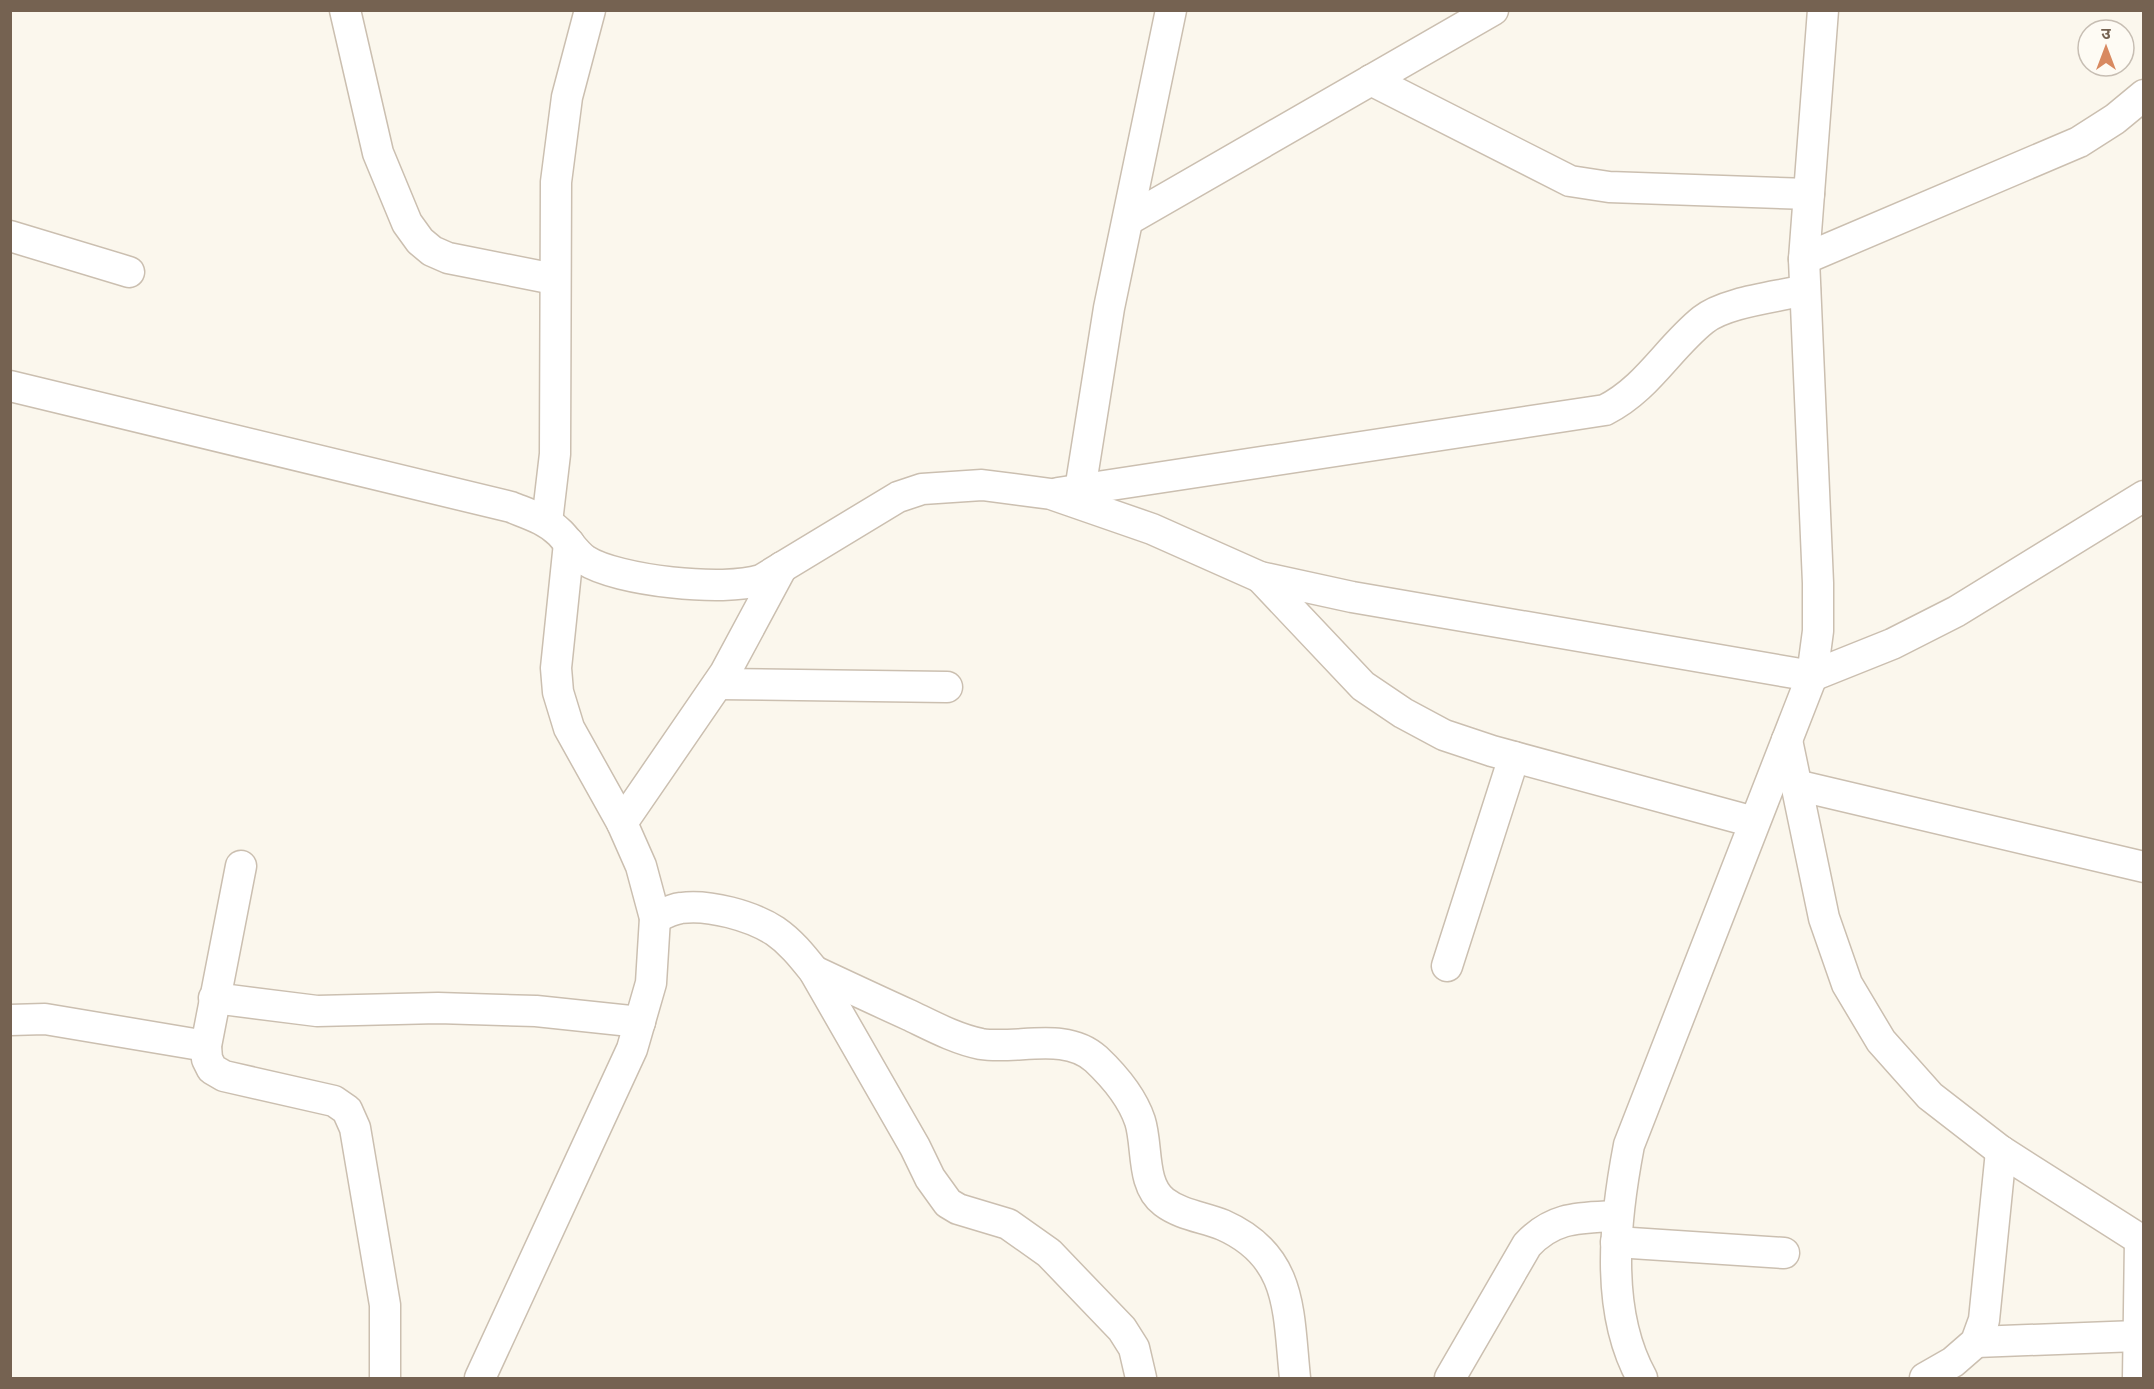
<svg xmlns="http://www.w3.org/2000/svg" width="2154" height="1389" viewBox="0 0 2154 1389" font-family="'DejaVu Sans','Noto Sans Devanagari',sans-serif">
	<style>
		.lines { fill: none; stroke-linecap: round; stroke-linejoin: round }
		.minor-casing { stroke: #cbbfb0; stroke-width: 33 }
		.minor { stroke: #fff; stroke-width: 30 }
	</style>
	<rect width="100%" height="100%" fill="#fbf7ed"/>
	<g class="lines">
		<g class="minor-casing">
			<g id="minor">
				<polyline points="345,10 378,153 407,223 420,241 432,251 448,258 554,279"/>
				<polyline points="1371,80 1570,181 1609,187 1809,194"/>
				<polyline points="1128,220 1493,10"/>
				<polyline points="10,236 129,272"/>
				<polyline points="1804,259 2079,142 2115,119 2144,95"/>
				<path d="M10,386L511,507C528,514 546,519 560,533C568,541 575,553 585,560C617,581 725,592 761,580L898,497L922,489L982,485L1051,494L1152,529L1260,577L1352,597L1812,676L1892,644L1957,611L2144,496"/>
				<polyline points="1080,490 1109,308 1171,10"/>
				<path d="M1058,493L1605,410C1647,389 1668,348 1703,320C1725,302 1777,297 1805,290"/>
				<polyline points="547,522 555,454 556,182 567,97 590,10"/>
				<polyline points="1260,577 1363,686 1403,713 1444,735 1492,751 1754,822"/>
				<polyline points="718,684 947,687"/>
				<polyline points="1787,740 1824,918 1847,984 1881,1041 1930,1096 2001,1151 2144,1242"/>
				<polyline points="1796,785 2144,867"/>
				<polyline points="622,823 725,673 782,567"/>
				<polyline points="241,866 206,1046 207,1059 212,1069 224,1076 334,1101 347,1110 355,1128 385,1305 385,1378"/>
				<path d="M655,918C663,914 672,909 681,908C709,904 752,916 775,931C791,942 802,956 814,971L915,1147L930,1178L948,1203L958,1209L1008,1224L1049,1253L1122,1329L1134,1348L1141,1378"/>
				<polyline points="1447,966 1514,757"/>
				<path d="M814,971C846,986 878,1001 909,1015C932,1026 956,1039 981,1044C1017,1050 1065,1031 1096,1059C1114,1076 1132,1097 1140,1121C1148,1146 1141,1185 1164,1202C1181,1215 1203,1217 1223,1225C1293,1256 1288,1312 1295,1378"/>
				<polyline points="214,998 317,1011 438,1008 536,1011 640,1022"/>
				<polyline points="10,1020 45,1019 206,1046"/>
				<polyline points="1616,1242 1784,1253"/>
				<polyline points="1976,1342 2137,1336"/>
				<polyline points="480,1378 632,1049 651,983 655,918 641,866 622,823 569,728 558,692 556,668 569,543"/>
				<path d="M1450,1378L1527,1245C1554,1216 1580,1218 1617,1216"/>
				<path d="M1642,1378C1604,1310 1615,1218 1629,1145L1812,676L1818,631V583L1804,259L1823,10"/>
				<polyline points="1925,1378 1953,1362 1976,1342 1984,1320 2001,1151"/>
				<polyline points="2138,1378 2140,1240"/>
			</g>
		</g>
		<use href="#minor" class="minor"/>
	</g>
	<rect width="2154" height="1389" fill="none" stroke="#756251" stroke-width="24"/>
	<g transform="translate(2106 48)"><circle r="28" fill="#fefbf4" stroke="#c7beb3" stroke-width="1.5"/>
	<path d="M0-4.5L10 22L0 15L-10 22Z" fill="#d88960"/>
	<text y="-9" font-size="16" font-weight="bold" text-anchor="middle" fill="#756251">उ</text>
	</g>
</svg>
